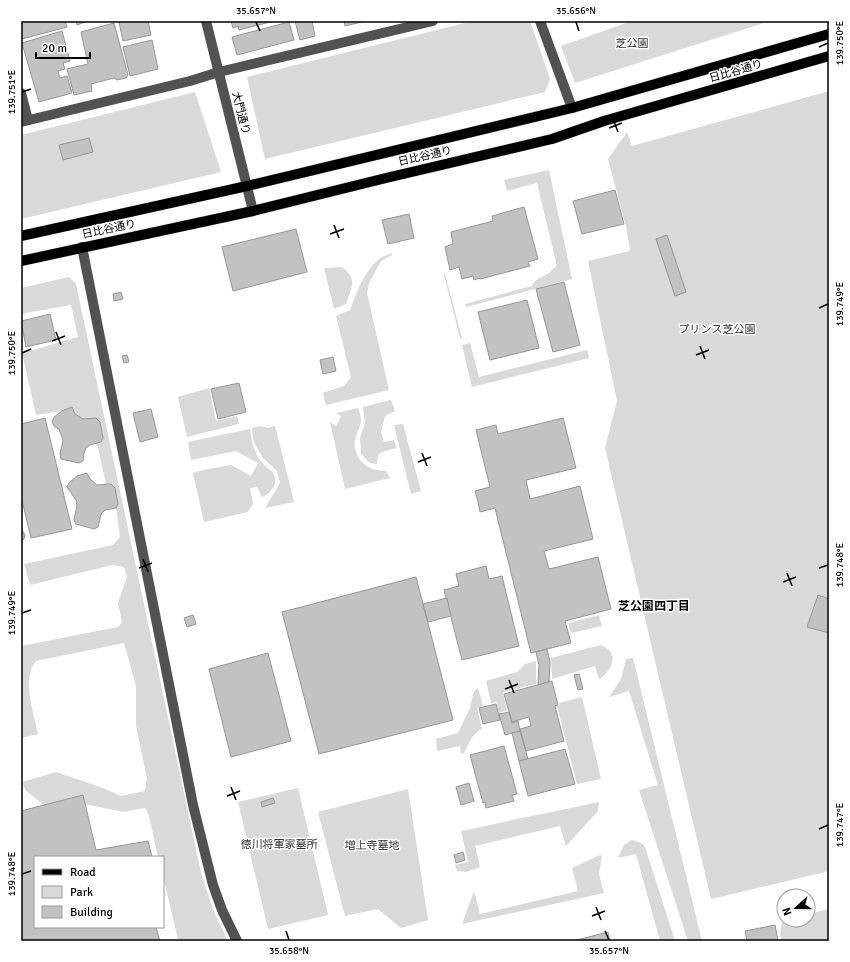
<svg xmlns="http://www.w3.org/2000/svg" width="850" height="962" viewBox="0 0 850 962" font-family="Signika,'Noto Sans JP',sans-serif">
	<style>
		.green { fill: #d9d9d9 }
		.building { fill: #c2c2c2; stroke: #969696 }
		.lines { fill: none; stroke-linecap: round; stroke-linejoin: round }
		.major-casing { stroke: #dbdbdb; stroke-width: 11 }
		.minor { stroke: #525252; stroke-width: 10 }
		.major { stroke: #000; stroke-width: 10 }
		.ticks { fill: none; stroke: #000; stroke-width: 1.5 }
		.labels { text-anchor: middle; dominant-baseline: central; stroke-width: 3; stroke-linejoin: round; paint-order: stroke }
		.park-label { font-size: 11px; fill: #303030; stroke: #fff }
		.street-label { font-size: 11px; fill: #000; stroke: #fff }
		.neighbourhood-label { font-size: 12px; font-weight: bold; fill: #000; stroke: #fff }
		.neatline { fill: none; stroke: #000; stroke-width: 1.5 }
		.ticks-label { font-size: 10px; text-anchor: middle; fill: #000 }
	</style>
	<rect width="100%" height="100%" fill="#fff"/>
	<g class="green">
		<polygon points="473,21 530,21 550,79 545,92 265,159 247,77"/>
		<polygon points="632,21 770,21 575,83 561,46"/>
		<polygon points="829,91 829,871 711,899 605,448 617,401 588,261 630,251 627,231 608,159 627,132 632,146"/>
		<polygon points="195,92 221,172 21,219 21,135"/>
		<path d="M549,170L572,279L466,307L465,304L532,286C537,276 541,279 549,273C552,271 553,268 557,266L537,183L507,191L504,180Z"/>
		<path d="M392,253V255L381,261L369,283L367,293L389,390L326,405L323,393L344,386L351,377L336,316L350,310C357,292 364,271 380,258C383,256 388,255 392,253Z"/>
		<path d="M342,267C358,280 352,286 346,304L334,309L324,268Z"/>
		<polygon points="445,274 462,338 460,338 444,275"/>
		<path d="M69,277L76,284L201,873L214,912L228,941H185L178,939L163,876V857H158L149,816L145,808L124,812L85,804L82,795L44,805L26,791L22,782L56,772L103,788L121,796L145,791L147,778L136,726V686L124,643L36,661C21,679 34,713 38,734L22,738L21,732V646L118,627L122,622L118,603L127,577L124,567L112,565L30,585L24,564L113,545L120,537L116,508L118,504L115,488L111,484H106L97,443L101,442L103,438L100,422L96,418L83,419L75,414L72,407L62,411L36,415L22,353L78,337L71,305L21,314V288Z"/>
		<polygon points="470,343 479,377 587,350 589,358 472,387 462,345"/>
		<polygon points="209,388 216,421 237,416 239,424 187,437 178,397"/>
		<polygon points="391,400 395,411 385,416 381,432 384,442 394,440 396,448 382,452 378,455 377,464 370,463 361,454 360,438 365,423 363,407"/>
		<path d="M358,408C359,411 361,416 361,420C361,426 357,432 355,438C352,458 366,471 386,471L390,478L345,489L330,422L336,426L341,416L336,413Z"/>
		<polygon points="403,424 421,491 411,494 394,425"/>
		<polygon points="261,426 268,428 275,426 294,502 265,508 280,483 277,471 263,458 257,448 253,439 252,428"/>
		<path d="M250,429C251,442 255,456 265,466C268,469 273,471 274,475C279,484 270,494 262,497L257,487L250,488L253,504L248,512L204,522L193,473L207,469L231,465L251,476L258,463L236,451L191,460L188,442Z"/>
		<polygon points="599,615 602,626 571,633 568,623"/>
		<path d="M601,645C620,652 613,671 599,679L595,666L552,679L551,658Z"/>
		<polygon points="633,658 702,941 688,941 639,790 658,785 629,691 609,697 621,679 626,659"/>
		<polygon points="536,661 536,684 503,692 507,710 499,713 496,702 491,703 486,681 517,672 525,664"/>
		<path d="M478,688L483,706L477,708L482,729C472,733 469,744 464,753L461,754L460,746L437,751L436,739L458,733L470,708L473,694L475,690Z"/>
		<polygon points="582,697 601,779 577,784 557,706 560,705 559,703"/>
		<polygon points="298,788 328,915 268,929 238,802"/>
		<polygon points="408,789 428,920 401,928 378,909 345,916 318,812"/>
		<polygon points="599,802 598,811 566,846 560,826 475,846 480,867 466,872 457,871 455,865 468,862 461,831"/>
		<polygon points="632,840 641,843 645,847 675,941 660,941 636,854 618,858 624,845"/>
		<polygon points="600,855 602,856 599,874 604,893 462,924 474,891 480,914 578,891 572,868"/>
		<polygon points="829,909 829,941 781,941 780,933 782,921 808,920 808,914"/>
	</g>
	<g class="building">
		<polygon points="21,21 65,21 67,27 22,39"/>
		<polygon points="76,21 88,21 77,25"/>
		<polygon points="123,21 148,21 151,35 123,41 119,22"/>
		<polygon points="231,21 274,21 239,30 238,26 233,28"/>
		<polygon points="295,21 312,21 315,36 300,40"/>
		<polygon points="344,21 366,21 345,26"/>
		<polygon points="289,22 294,40 237,55 232,37"/>
		<polygon points="114,23 128,75 126,78 117,80 114,78 91,84 92,91 74,95 67,69 88,64 81,32"/>
		<polygon points="62,31 70,61 63,63 65,69 58,71 60,78 67,76 72,93 39,102 22,43"/>
		<polygon points="152,40 158,69 130,76 123,47"/>
		<polygon points="89,138 93,152 63,160 59,145"/>
		<polygon points="615,190 624,224 582,234 573,201"/>
		<polygon points="524,207 538,259 528,262 530,266 480,279 480,278 474,280 473,276 462,279 459,267 450,270 445,247 453,244 451,232 493,221 492,216"/>
		<polygon points="409,214 414,238 388,244 382,220"/>
		<polygon points="296,229 307,272 233,291 222,247"/>
		<polygon points="667,235 686,292 675,296 656,239"/>
		<polygon points="564,282 580,345 553,352 536,289"/>
		<polygon points="121,292 123,299 114,301 113,294"/>
		<polygon points="527,300 539,348 490,360 478,312"/>
		<polygon points="50,314 56,340 26,347 21,321"/>
		<polygon points="127,355 129,362 124,363 122,356"/>
		<polygon points="333,357 336,371 323,374 320,360"/>
		<polygon points="239,383 246,412 218,419 211,389"/>
		<polygon points="72,407 75,414 83,419 96,418 100,422 103,438 101,442 90,445 86,448 84,453 83,461 79,463 61,459 60,454 63,440 59,429 55,427 52,422 54,417 62,411"/>
		<polygon points="151,409 158,437 140,442 133,413"/>
		<polygon points="45,418 72,529 31,538 21,496 21,424"/>
		<polygon points="563,418 576,468 526,480 530,499 580,486 593,539 544,551 549,569 598,557 611,609 565,621 571,643 531,653 495,508 480,512 478,502 475,491 490,487 476,430 496,425 498,434"/>
		<polygon points="87,473 90,479 97,485 111,484 115,488 118,504 116,508 105,510 101,514 98,527 94,529 76,524 74,520 77,506 76,500 67,487 69,483 77,476"/>
		<polygon points="21,528 25,535 24,539 21,542"/>
		<polygon points="486,566 489,579 502,576 519,646 462,660 444,590 459,586 456,574"/>
		<polygon points="416,577 453,720 319,754 282,612"/>
		<polygon points="818,595 829,599 829,633 807,627"/>
		<polygon points="447,598 451,616 428,622 423,604"/>
		<polygon points="193,615 196,624 187,627 184,618"/>
		<polygon points="547,649 550,662 549,682 538,685 539,665 536,652"/>
		<polygon points="268,653 291,741 231,757 209,669"/>
		<polygon points="579,674 583,689 578,690 574,675"/>
		<polygon points="552,681 558,705 555,706 564,741 526,751 520,729 531,726 529,717 512,722 504,694"/>
		<polygon points="496,704 500,720 483,724 479,708"/>
		<polygon points="509,712 512,723 518,721 520,731 505,735 499,714"/>
		<polygon points="520,731 528,759 519,761 512,733"/>
		<polygon points="504,746 517,794 512,795 514,801 486,808 485,802 483,803 470,755"/>
		<polygon points="565,749 575,784 528,796 519,761"/>
		<polygon points="469,783 474,801 461,805 456,787"/>
		<polygon points="83,795 96,850 148,841 152,857 35,857 35,927 156,927 160,941 21,941 21,811"/>
		<polygon points="273,798 275,803 262,807 261,802"/>
		<polygon points="463,852 465,860 456,863 454,855"/>
		<polygon points="775,925 778,941 747,941 745,931"/>
		<polygon points="608,932 610,941 573,941"/>
	</g>
	<g class="lines">
		<g class="major-casing">
			<g id="major">
				<polyline points="21,236 247,186 572,108 829,34"/>
				<polyline points="21,261 253,211 386,178 552,139 604,121 829,56"/>
			</g>
		</g>
		<g class="minor">
			<polyline points="206,21 253,211"/>
			<polyline points="540,21 572,108"/>
			<polyline points="21,93 28,120"/>
			<polyline points="21,122 190,81 219,72 433,21"/>
			<polyline points="82,247 193,805 213,885 222,910 237,941"/>
		</g>
		<use href="#major" class="major"/>
	</g>
	<path class="ticks" d="M256,22L260,31M576,22L579,31M819,47L828,43M22,92L31,89M613,119L618,132M609,128L622,123M334,225L339,238M330,234L344,229M819,308L828,304M56,332L61,345M52,341L65,336M700,346L705,359M22,353L31,349M696,355L709,350M422,453L427,466M418,462L431,457M143,559L148,572M139,568L152,563M819,568L828,565M787,573L792,586M783,582L796,577M22,613L31,610M509,680L514,693M505,689L518,684M231,787L236,800M227,796L240,791M819,829L828,825M22,874L31,871M596,907L601,920M592,916L605,911M286,931L289,940M605,931L609,940"/>
	<g class="labels">
		<g class="park-label">
			<text x="632" y="43">芝公園</text>
			<text x="717" y="329">プリンス芝公園</text>
			<text x="279" y="844">徳川将軍家墓所</text>
			<text x="372" y="845">増上寺墓地</text>
		</g>
		<g class="street-label">
			<text transform="translate(736 71) rotate(-16)">日比谷通り</text>
			<text transform="translate(241 113) rotate(76)">大門通り</text>
			<text transform="translate(425 156) rotate(-13)">日比谷通り</text>
			<text transform="translate(109 229) rotate(-12)">日比谷通り</text>
		</g>
		<g class="neighbourhood-label">
			<text x="654" y="606">芝公園四丁目</text>
		</g>
	</g>
	<rect width="850" height="962" fill="none" stroke="#ffffff" stroke-width="44"/>
	<rect x="34" y="856" width="130" height="72" fill="#ffffff" stroke="#999999"/>
	<rect x="42" y="869" width="20" height="6" fill="#000000" stroke="#999999"/>
	<text x="70" y="876" font-size="12" fill="#000000">Road</text>
	<rect x="42" y="886" width="20" height="12" fill="#d9d9d9" stroke="#999999"/>
	<text x="70" y="896" font-size="12" fill="#000000">Park</text>
	<rect x="42" y="906" width="20" height="12" fill="#c2c2c2" stroke="#999999"/>
	<text x="70" y="916" font-size="12" fill="#000000">Building</text>
	<g transform="translate(796 908) rotate(249)"><circle r="19" fill="#ffffff" stroke="#999999"/>
	<path d="M0-3L7 15L0 10L-7 15Z" fill="#000000"/>
	<text y="-6" font-size="11" font-weight="bold" text-anchor="middle" fill="#000000">N</text>
	</g>
	<path d="M36 52v6h54v-6" fill="none" stroke="#000000" stroke-width="2"/>
	<text x="42" y="52" font-size="12" fill="#000000" stroke="#ffffff" stroke-width="3" paint-order="stroke">20 m</text>
	<rect x="22" y="22" width="806" height="918" class="neatline"/>
	<g class="ticks-label">
		<text x="256" y="14">35.657°N</text>
		<text x="576" y="14">35.656°N</text>
		<text transform="translate(839 43) rotate(-90)" y="4">139.750°E</text>
		<text transform="translate(11 92) rotate(-90)" y="4">139.751°E</text>
		<text transform="translate(839 304) rotate(-90)" y="4">139.749°E</text>
		<text transform="translate(11 353) rotate(-90)" y="4">139.750°E</text>
		<text transform="translate(839 565) rotate(-90)" y="4">139.748°E</text>
		<text transform="translate(11 613) rotate(-90)" y="4">139.749°E</text>
		<text transform="translate(839 825) rotate(-90)" y="4">139.747°E</text>
		<text transform="translate(11 874) rotate(-90)" y="4">139.748°E</text>
		<text x="289" y="954">35.658°N</text>
		<text x="609" y="954">35.657°N</text>
	</g>
</svg>
